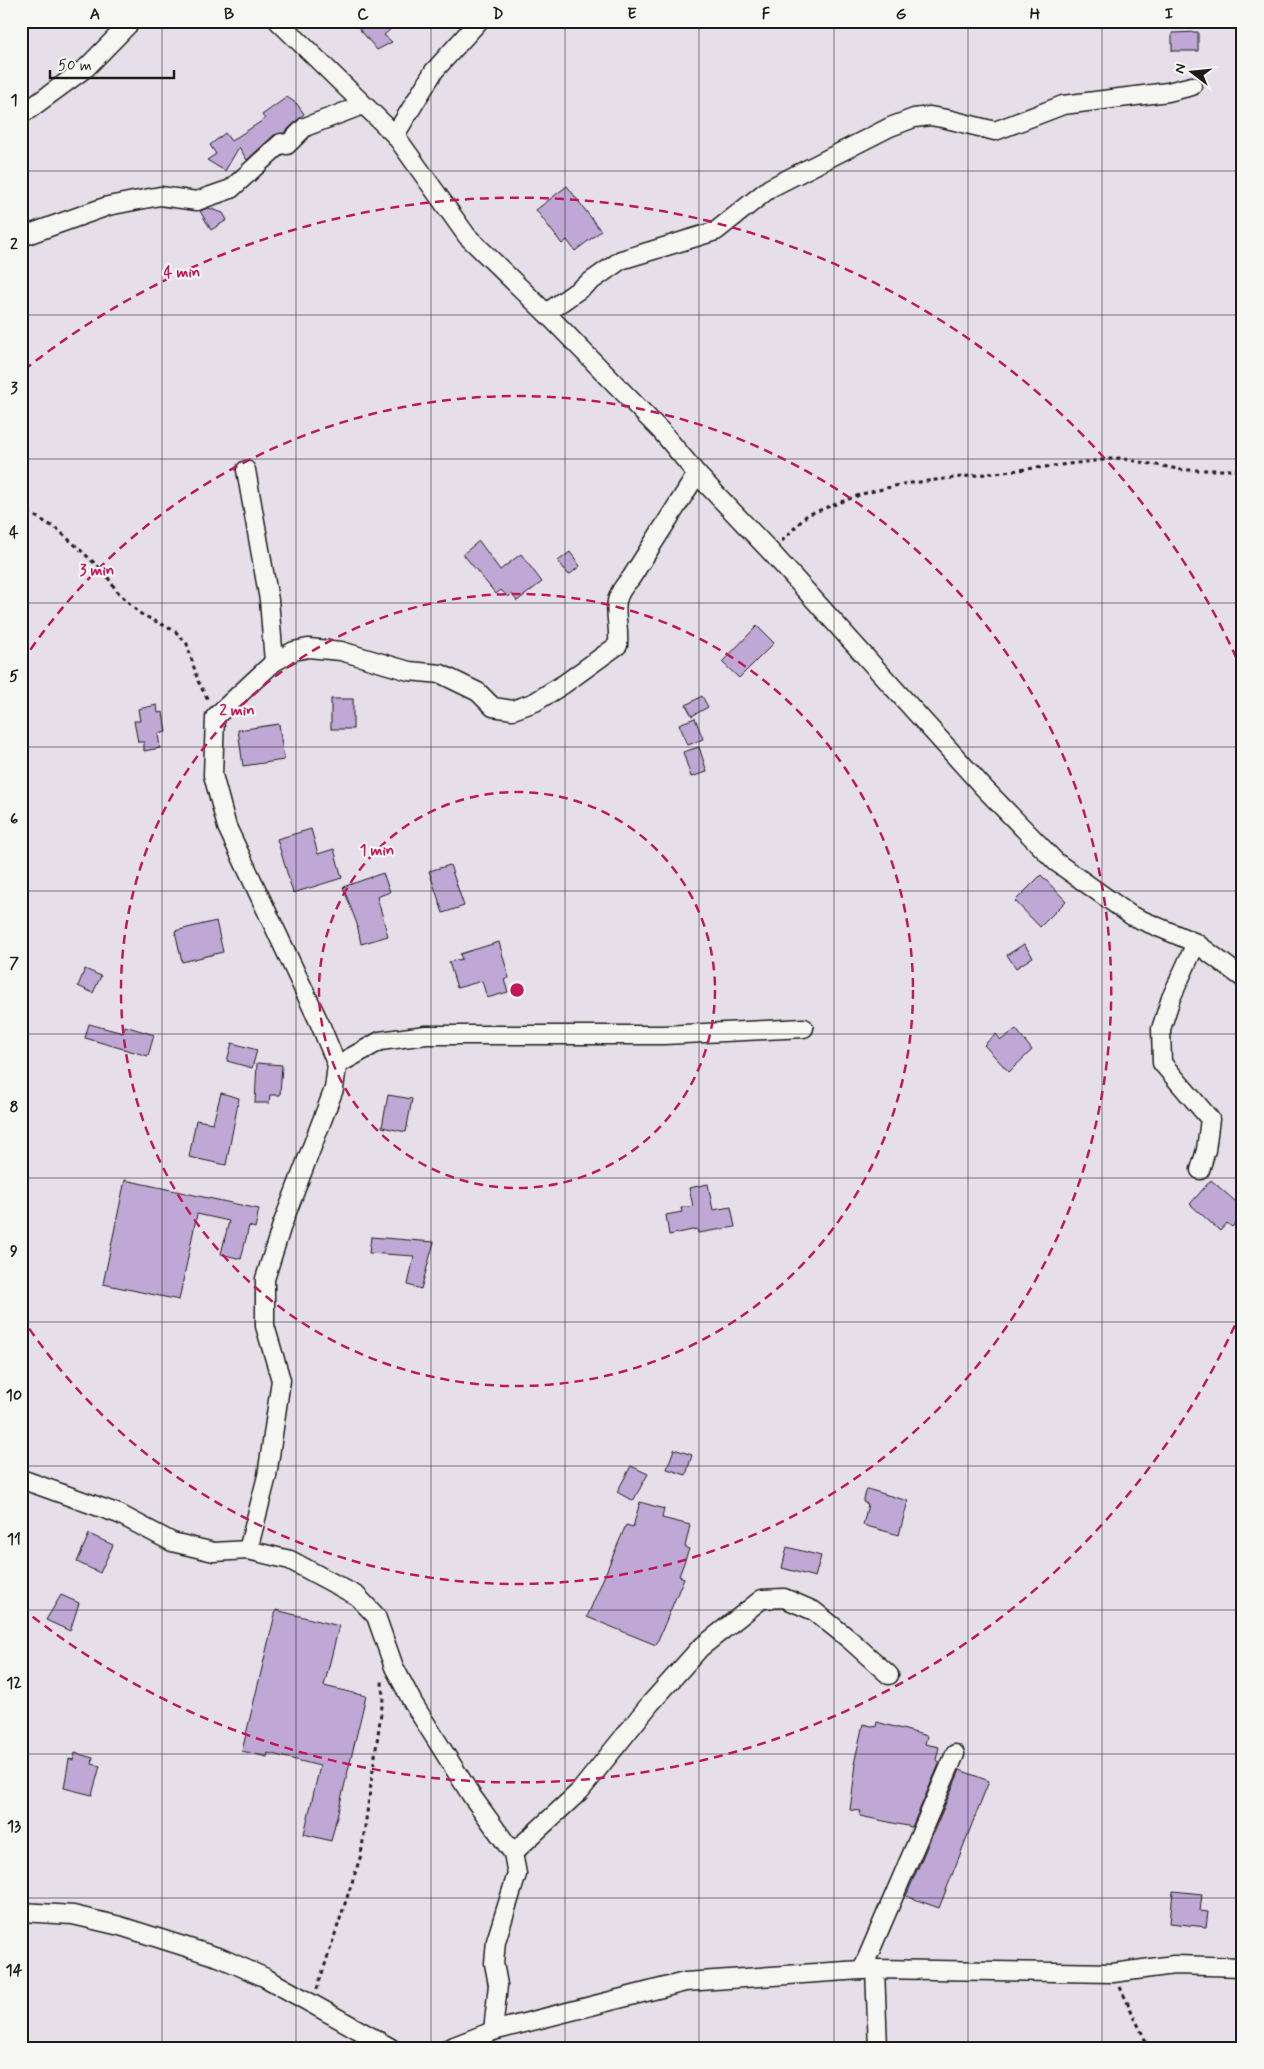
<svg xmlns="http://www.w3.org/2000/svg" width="1264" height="2069" viewBox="0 0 1264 2069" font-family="Mynerve,sans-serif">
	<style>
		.building { fill: #c0a8d6; stroke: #1c1c1c }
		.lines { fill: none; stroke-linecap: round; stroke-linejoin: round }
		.minor-casing { stroke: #1c1c1c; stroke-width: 21 }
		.path { stroke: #1c1c1c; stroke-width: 3; stroke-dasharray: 4 4; stroke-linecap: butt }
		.minor { stroke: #f6f6f2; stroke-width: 18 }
		.grid { fill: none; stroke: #1c1c1c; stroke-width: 1; stroke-opacity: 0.55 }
		.ring { fill: none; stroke: #c2185b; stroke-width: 2.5; stroke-dasharray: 9 6 }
		.centre { fill: #c2185b; stroke: #f6f6f2; stroke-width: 2.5 }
		.ring-label { font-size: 15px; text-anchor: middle; font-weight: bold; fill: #c2185b; stroke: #f6f6f2; stroke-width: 4.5; stroke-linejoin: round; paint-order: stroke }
		.neatline { fill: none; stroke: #1c1c1c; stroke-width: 2 }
		.grid-label { font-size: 16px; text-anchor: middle; font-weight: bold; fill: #1c1c1c }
	</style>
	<rect width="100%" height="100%" fill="#e6dfea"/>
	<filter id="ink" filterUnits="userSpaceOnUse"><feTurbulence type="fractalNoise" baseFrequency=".02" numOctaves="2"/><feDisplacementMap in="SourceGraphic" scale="10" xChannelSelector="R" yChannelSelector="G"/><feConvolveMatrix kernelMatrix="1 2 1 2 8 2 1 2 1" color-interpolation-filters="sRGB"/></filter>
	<g filter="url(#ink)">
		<g class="building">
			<polygon points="364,21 400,21 384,35 392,42 377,50 357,26"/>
			<polygon points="1198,32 1198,51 1172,51 1172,33"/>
			<polygon points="287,97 297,104 304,114 284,133 274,135 247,160 239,147 225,171 207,160 216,154 210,145 225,133 231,141 265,119 262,115"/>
			<polygon points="567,186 601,231 575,251 567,240 562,244 536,210"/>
			<polygon points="208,208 223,213 227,220 211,230 200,211"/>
			<polygon points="479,541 500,570 521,554 542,582 517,601 512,594 508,597 501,590 496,594 463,554"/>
			<polygon points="570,552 580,566 569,575 558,561"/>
			<polygon points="757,626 774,643 739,678 722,662"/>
			<polygon points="702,696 708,707 692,716 686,705"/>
			<rect x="331" y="699" width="22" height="30"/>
			<polygon points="157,705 158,713 163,712 166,732 158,734 160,748 144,751 144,742 138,742 134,721 140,721 138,709"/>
			<polygon points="695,718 703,739 688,745 679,724"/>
			<polygon points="279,724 284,760 243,766 238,730"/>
			<polygon points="699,747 707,772 691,777 683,752"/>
			<polygon points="311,829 318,854 334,849 342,878 293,893 277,839"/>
			<polygon points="450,865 464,906 443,913 429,871"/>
			<polygon points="383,873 390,892 377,897 388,936 361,944 357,924 343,887"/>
			<polygon points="1041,875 1066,901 1040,927 1015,901"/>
			<polygon points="216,921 223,952 182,962 175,931"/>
			<polygon points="499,942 509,978 504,980 508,992 487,998 482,981 457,988 449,962 462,959 460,954"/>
			<polygon points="1024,944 1033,957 1016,968 1007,955"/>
			<polygon points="85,969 101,976 93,993 78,986"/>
			<polygon points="89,1024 123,1033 125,1026 154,1035 148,1056 85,1038"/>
			<polygon points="1016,1029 1032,1050 1009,1072 984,1045 996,1034 1001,1040"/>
			<polygon points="232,1043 257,1050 252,1068 227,1061"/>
			<polygon points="257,1063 282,1065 280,1095 270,1095 269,1103 255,1103"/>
			<polygon points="221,1093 239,1098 226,1165 189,1157 196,1120 213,1123"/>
			<polygon points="388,1095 412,1099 406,1132 382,1127"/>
			<polygon points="125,1180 259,1209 255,1228 249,1226 241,1259 221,1254 229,1221 197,1214 179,1300 103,1284"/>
			<polygon points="1211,1180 1243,1208 1243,1215 1232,1227 1227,1223 1220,1231 1190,1204"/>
			<polygon points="708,1184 713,1210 731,1207 735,1227 698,1233 697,1229 669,1235 666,1215 682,1212 681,1208 693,1206 689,1188"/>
			<polygon points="371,1237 434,1242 421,1289 408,1285 414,1256 369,1253"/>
			<polygon points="674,1449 692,1455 686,1475 667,1469"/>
			<polygon points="631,1466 648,1474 633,1501 617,1492"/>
			<polygon points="867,1489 908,1501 899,1535 863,1525 868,1504 863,1502"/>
			<polygon points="640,1502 664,1509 662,1518 690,1525 685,1547 689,1549 679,1576 684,1578 656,1645 587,1617 626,1525 633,1527"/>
			<polygon points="89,1534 113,1545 100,1573 77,1562"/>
			<polygon points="787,1547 821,1556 815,1577 782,1568"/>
			<polygon points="61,1595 79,1603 70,1631 46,1620"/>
			<polygon points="276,1610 339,1626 324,1686 366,1696 331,1841 304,1834 320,1766 268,1753 267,1757 242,1751"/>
			<polygon points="877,1722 927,1736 925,1744 939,1747 936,1760 940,1762 912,1827 860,1816 861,1811 850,1810 856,1764 854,1764 863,1724 876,1727"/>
			<polygon points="75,1753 93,1758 92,1764 100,1766 92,1795 64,1788 69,1759 73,1760"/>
			<polygon points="960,1770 989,1781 939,1908 906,1896"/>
			<polygon points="1173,1891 1202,1894 1200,1911 1208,1912 1206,1927 1170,1923"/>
		</g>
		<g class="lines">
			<g class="minor-casing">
				<g id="minor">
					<polyline points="278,21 395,135 467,236 546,313 662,432 697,474 771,552 983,787 1056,862 1132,916 1196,943 1243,978"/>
					<polyline points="27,111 87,67 132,21"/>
					<polyline points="395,135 434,71 479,21"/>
					<polyline points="21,237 108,206 160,196 197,201 205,198 231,189 281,143 287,145 305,127 363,105"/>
					<polyline points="546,313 621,260 716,231 770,188 890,127 914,118 930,116 947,119 995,131 1063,105 1168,92 1192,86"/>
					<polyline points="246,470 269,600 274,662"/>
					<polyline points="1196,943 1171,998 1161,1029 1162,1063 1210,1119 1206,1150 1200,1170"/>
					<polyline points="337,1065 380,1041 426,1035 664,1035 804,1028"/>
					<polyline points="21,1479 119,1514 172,1542 214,1552 248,1550 290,1560 357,1596 376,1616 394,1667 413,1703 471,1795 513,1853 517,1874 496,1941 494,1963 498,1985 493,2031"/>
					<path d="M248,1550L267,1476L281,1380L265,1326V1279L282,1225L334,1089L337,1065L320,1024L227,827L213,775L215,717L274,662L294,651L308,648L341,651L409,671L441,674L478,692L493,707L513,710L535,702L564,684L618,645C620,613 607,603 631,578L697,474"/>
					<polyline points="513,1853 580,1791 650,1704 700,1648 762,1599 784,1598 814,1611 849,1639 889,1675"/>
					<polyline points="21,1912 73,1915 120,1926 221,1958 264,1977 391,2048"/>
					<polyline points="875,1969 878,2048"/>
					<polyline points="862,1970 955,1754"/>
					<polyline points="449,2048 493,2031 685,1982 875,1969 1113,1973 1174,1965 1243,1967"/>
				</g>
			</g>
			<g class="path">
				<polyline points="21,508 57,529 75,545 105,573 116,590 139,613 175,631 187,644 198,681 209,702"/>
				<polyline points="782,541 807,515 862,494 903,484 1119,458 1183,470 1243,470"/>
				<polyline points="1120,1987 1149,2048"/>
				<polyline points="317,1989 361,1855 383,1699 382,1681"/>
			</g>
			<use href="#minor" class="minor"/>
		</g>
	</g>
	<path class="grid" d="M162,21V2048M296,21V2048M431,21V2048M565,21V2048M699,21V2048M834,21V2048M968,21V2048M1102,21V2048M21,171H1243M21,315H1243M21,459H1243M21,603H1243M21,747H1243M21,891H1243M21,1034H1243M21,1178H1243M21,1322H1243M21,1466H1243M21,1610H1243M21,1754H1243M21,1898H1243"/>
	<g class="ring">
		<circle cx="517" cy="990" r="198"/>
		<circle cx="517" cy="990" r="396"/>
		<path d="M22 662A594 594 0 1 1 22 1318"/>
		<path d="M1241 1312A792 792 0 0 1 24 1610M24 370A792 792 0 0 1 1241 668"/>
	</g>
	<circle cx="517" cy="990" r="8" class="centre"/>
	<g class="ring-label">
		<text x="182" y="277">4 min</text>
		<text x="97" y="575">3 min</text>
		<text x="237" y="715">2 min</text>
		<text x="377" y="855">1 min</text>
	</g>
	<rect width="1264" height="2069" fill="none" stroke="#f6f6f2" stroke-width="55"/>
	<g transform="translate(1192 72) rotate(286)" stroke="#f6f6f2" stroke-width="4" paint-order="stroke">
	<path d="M0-4L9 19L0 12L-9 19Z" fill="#1c1c1c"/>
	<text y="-8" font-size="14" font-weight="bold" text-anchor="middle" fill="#1c1c1c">N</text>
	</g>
	<path d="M50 70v8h124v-8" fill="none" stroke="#1c1c1c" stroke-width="2.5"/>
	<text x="58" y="70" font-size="15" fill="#1c1c1c" stroke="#f6f6f2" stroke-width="4" paint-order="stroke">50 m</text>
	<rect x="28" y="28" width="1208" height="2014" class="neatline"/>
	<g class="grid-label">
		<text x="95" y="19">A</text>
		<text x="229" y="19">B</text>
		<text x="363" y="19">C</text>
		<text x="498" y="19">D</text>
		<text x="632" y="19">E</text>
		<text x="766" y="19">F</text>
		<text x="901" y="19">G</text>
		<text x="1035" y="19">H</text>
		<text x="1169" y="19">I</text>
		<text x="14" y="105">1</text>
		<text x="14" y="249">2</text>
		<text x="14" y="393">3</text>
		<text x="14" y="537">4</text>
		<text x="14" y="681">5</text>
		<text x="14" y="824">6</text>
		<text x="14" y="968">7</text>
		<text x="14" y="1112">8</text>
		<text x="14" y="1256">9</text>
		<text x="14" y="1400">10</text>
		<text x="14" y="1544">11</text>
		<text x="14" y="1688">12</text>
		<text x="14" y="1831">13</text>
		<text x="14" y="1975">14</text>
	</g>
</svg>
